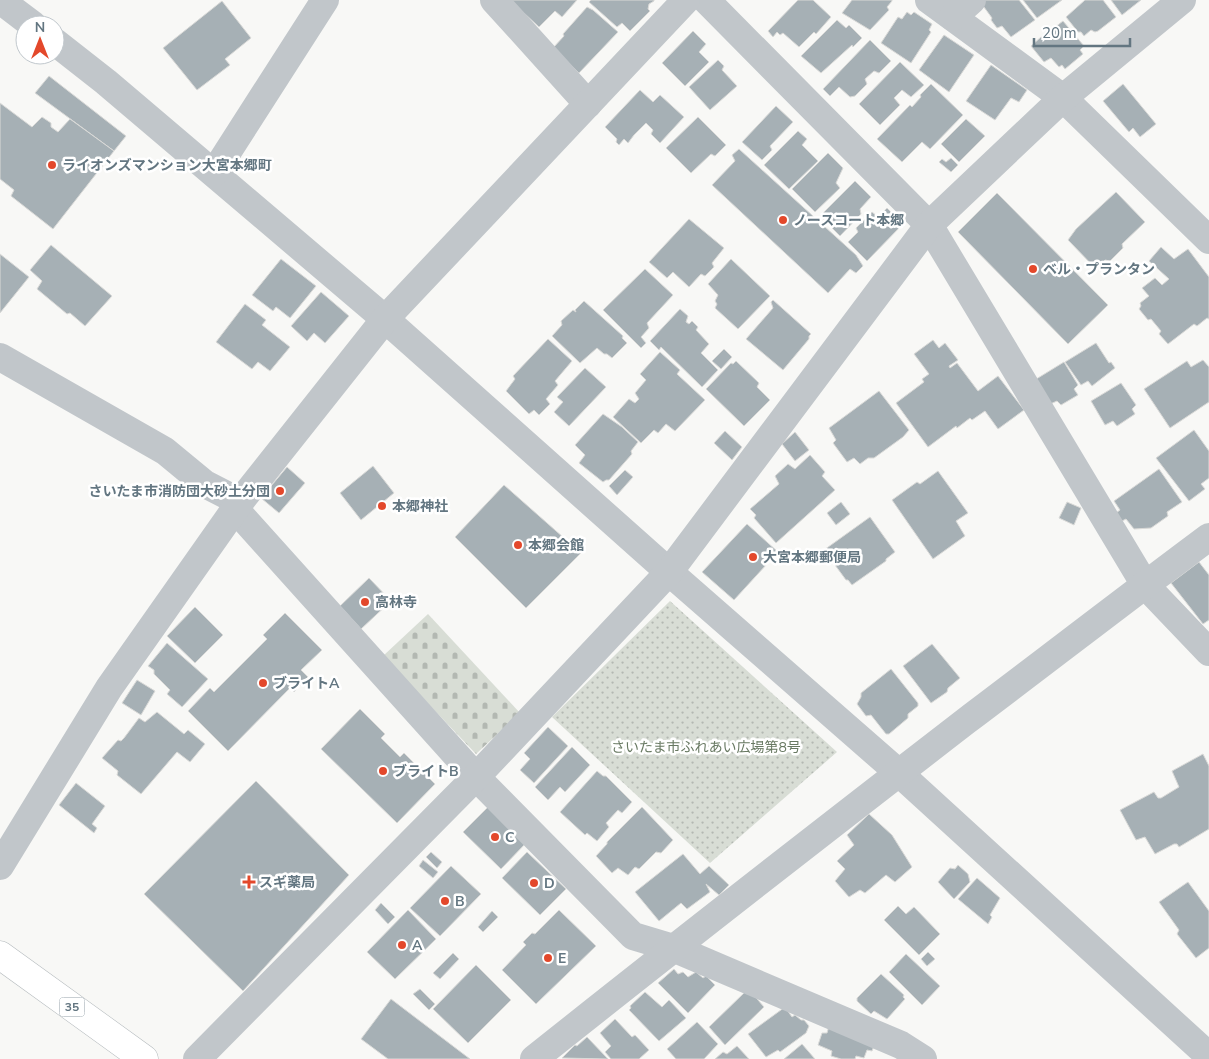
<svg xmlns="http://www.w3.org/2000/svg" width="1209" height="1059" viewBox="0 0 1209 1059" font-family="'Nunito Sans','Noto Sans JP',sans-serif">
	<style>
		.grass { fill: url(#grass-dots) }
		.cemetery { fill: url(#cemetery-stones) }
		.building { fill: #a6b0b5; stroke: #dadad8 }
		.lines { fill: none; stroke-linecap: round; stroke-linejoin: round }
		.major-casing { stroke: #b3b9bc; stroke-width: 29 }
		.minor { stroke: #c1c6ca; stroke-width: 28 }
		.major { stroke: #fff; stroke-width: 28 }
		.poi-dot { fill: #e3482b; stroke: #fff; stroke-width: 2 }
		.labels { text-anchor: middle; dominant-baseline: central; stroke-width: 5; stroke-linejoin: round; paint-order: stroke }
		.shield { fill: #fff; stroke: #929fa7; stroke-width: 1 }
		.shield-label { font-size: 12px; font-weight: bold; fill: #637681 }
		.poi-label { font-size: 14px; font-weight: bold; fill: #637681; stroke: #fff; text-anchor: start }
		.park-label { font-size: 14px; fill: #687962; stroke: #fff }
	</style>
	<defs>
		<pattern id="grass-dots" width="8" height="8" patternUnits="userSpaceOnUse" patternTransform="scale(1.25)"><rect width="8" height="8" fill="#d8ddd5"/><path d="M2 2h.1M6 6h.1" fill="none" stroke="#b3b8b2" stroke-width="1.8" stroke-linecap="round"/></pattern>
		<pattern id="cemetery-stones" width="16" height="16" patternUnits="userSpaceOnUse" patternTransform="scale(1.25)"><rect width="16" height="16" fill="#d8ddd5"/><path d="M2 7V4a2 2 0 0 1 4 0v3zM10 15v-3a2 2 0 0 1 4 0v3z" fill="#b3b8b2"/></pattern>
	</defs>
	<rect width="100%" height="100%" fill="#f8f8f6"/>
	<polygon class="grass" points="670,601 837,752 710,863 552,717"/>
	<polygon class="cemetery" points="428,614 520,713 476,754 383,656"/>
	<g class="building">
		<polygon points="510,0 577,0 562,17 555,11 539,27"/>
		<polygon points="591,0 654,0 654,1 649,4 648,9 650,11 630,31 622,23 617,27 589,2"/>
		<polygon points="798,0 813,0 831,17 816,34 814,32 799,47 783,33 780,35 777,32 773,37 768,31"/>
		<polygon points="852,0 892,0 892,1 887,7 889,10 870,30 842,13"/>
		<polygon points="985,0 1019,0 1035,20 1011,37 1002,26 997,28 991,20 992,18 981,3"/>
		<polygon points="1023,0 1062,0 1037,18"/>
		<polygon points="1085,0 1103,0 1116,17 1098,31 1095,32 1091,30 1084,36 1081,32 1078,32 1066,17"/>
		<polygon points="1111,0 1141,0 1122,15"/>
		<polygon points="222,1 251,38 225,59 230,65 197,90 163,48"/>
		<polygon points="587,7 593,10 618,32 579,73 553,48 564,36 563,34"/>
		<polygon points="907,12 911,15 914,12 932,24 929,30 931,32 911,63 881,43 898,17 902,19"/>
		<polygon points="837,20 846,28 849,25 862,38 853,47 852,45 821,73 801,56"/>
		<polygon points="1063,21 1084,46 1080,50 1083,54 1065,69 1062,65 1059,67 1051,58 1044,62 1031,46 1051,28 1054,28"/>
		<polygon points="693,31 706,44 699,52 709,62 685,86 662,63"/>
		<polygon points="944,35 974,55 949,92 919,70"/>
		<polygon points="870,40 891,61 879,73 874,71 865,79 867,84 855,96 850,97 839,87 830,96 823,89"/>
		<polygon points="718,60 724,66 722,70 737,86 710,110 689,87"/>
		<polygon points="900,62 924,85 911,97 902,90 894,98 900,105 880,125 859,104"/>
		<polygon points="991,65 1027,90 1019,102 1011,98 995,120 966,101"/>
		<polygon points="49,76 126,136 114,151 35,93"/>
		<polygon points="931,84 963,115 930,149 922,142 902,162 877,139 910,105 912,107 921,97 920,95"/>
		<polygon points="1123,84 1156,124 1140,137 1133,128 1129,132 1103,101"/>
		<polygon points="640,90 653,102 660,95 684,117 660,143 651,134 653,130 646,123 634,135 628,143 624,139 619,145 616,142 617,139 605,127"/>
		<polygon points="0,103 32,127 42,117 51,123 51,127 58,132 70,119 114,151 53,229 11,196 14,190 0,179"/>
		<polygon points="776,106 793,122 770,146 772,150 762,160 742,142"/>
		<polygon points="698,117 726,145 715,156 711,154 691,173 666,148"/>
		<polygon points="966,119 985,136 959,162 941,144"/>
		<polygon points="798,131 807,139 802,145 818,161 789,189 764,165"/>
		<polygon points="739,149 856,255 863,266 856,273 850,269 828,293 712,185 735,161 732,155"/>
		<polygon points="828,153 843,168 836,183 840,188 815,212 792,189"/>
		<polygon points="951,158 958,165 951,172 939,162 942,159 946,162"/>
		<polygon points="855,181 871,197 860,209 861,214 840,236 820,216"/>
		<polygon points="1116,192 1145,222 1122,244 1123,248 1110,261 1105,260 1096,269 1068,240 1076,229"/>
		<polygon points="997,193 1108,305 1068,344 958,232"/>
		<polygon points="887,208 902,223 902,225 867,261 848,242 858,232 856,228 872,212 878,217"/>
		<polygon points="689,219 724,248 712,263 714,267 705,276 701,274 689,287 673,272 667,278 649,262"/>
		<polygon points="51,245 112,296 85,326 70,313 67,314 37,289 42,281 30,270"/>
		<polygon points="1161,247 1174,259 1188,249 1209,277 1209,319 1207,318 1197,326 1194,324 1168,344 1159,334 1161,331 1151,319 1148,320 1139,309 1141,306 1140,303 1149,296 1142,288 1155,278 1162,285 1169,279 1149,261"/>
		<polygon points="0,254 29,277 0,313"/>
		<polygon points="281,259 316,286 290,318 276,307 273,311 252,295"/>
		<polygon points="731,259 770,296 738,329 715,308 717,304 715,301 718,295 708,284"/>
		<polygon points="645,269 673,295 647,323 649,328 641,337 646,343 641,348 603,310"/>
		<polygon points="321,292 349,316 325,343 314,333 307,341 291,326"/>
		<polygon points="773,300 811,334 809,336 809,339 783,370 746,339 773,308 771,302"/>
		<polygon points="584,301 623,336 622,338 627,343 612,358 607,354 604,354 597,348 580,363 552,336 562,325 561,321 573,310 576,312 575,310"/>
		<polygon points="245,304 266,320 262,325 290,347 270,371 258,362 252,369 216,342"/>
		<polygon points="680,309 688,316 686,322 689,324 692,321 698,327 696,330 709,344 701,353 718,370 702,387 661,347 659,350 650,341"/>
		<polygon points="548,339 572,361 555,381 558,385 546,399 550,404 539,415 534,410 529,414 506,391 515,379 513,376"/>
		<polygon points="933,340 939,348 945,343 958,360 949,366 950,368 957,363 978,391 998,376 1024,410 998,429 985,411 972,420 970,418 957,428 956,426 928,447 896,403 924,382 922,379 929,374 914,354"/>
		<polygon points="1096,343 1109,363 1111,362 1115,368 1092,386 1088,381 1081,385 1065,362"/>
		<polygon points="724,349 732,357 721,369 712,361"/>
		<polygon points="660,352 680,370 677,374 705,400 675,431 666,424 658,433 654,430 641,443 613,417 629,399 635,403 639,399 635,393 646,380 640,374"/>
		<polygon points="1203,360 1209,367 1209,402 1170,428 1144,389 1187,361 1191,367"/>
		<polygon points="736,361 759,383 757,387 770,400 744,426 706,389 731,363 733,364"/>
		<polygon points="1064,362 1078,385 1074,389 1078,395 1061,405 1057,401 1048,405 1033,381"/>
		<polygon points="585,368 606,387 569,426 554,412 563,402 557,397"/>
		<polygon points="1121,383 1136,405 1132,409 1135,414 1117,426 1113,421 1105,425 1091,401"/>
		<polygon points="879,391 909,430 903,437 874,458 868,458 860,464 854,458 847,462 833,443 836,440 829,428"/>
		<polygon points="603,414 622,427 638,442 631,451 632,454 609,480 606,480 603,482 579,463 585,455 575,445"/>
		<polygon points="1194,430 1209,451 1209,478 1201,484 1205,489 1189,501 1156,458"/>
		<polygon points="725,431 742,447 732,460 714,443"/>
		<polygon points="795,432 809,450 795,461 782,444"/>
		<polygon points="810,455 825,472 822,476 835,490 776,543 754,518 756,515 750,509 779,484 775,476 788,464 795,469"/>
		<polygon points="373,466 394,493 361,520 340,493"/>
		<polygon points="287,467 305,483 279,513 261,498"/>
		<polygon points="1159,469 1182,502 1167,512 1168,516 1151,528 1134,529 1126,519 1122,521 1116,513 1120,510 1114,501"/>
		<polygon points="625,470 633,477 617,495 609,486"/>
		<polygon points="938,471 968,513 956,521 965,536 933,559 892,500 917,482 920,484"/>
		<polygon points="504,485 581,553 526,608 455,537"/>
		<polygon points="841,502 850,514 836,525 827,513"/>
		<polygon points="1067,502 1081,508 1074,525 1059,518"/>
		<polygon points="870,517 895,552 886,559 886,561 852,585 848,580 846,580 824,550"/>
		<polygon points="747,524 778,552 734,600 702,572"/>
		<polygon points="1199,562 1209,575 1209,620 1203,624 1171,583"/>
		<polygon points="369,578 391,601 361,629 340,606"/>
		<polygon points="195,607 223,635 195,663 167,636"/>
		<polygon points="285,613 322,650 301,670 308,677 294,692 290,688 228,751 188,711 210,688 214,692 267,639 263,635"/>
		<polygon points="167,643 208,679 182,707 167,694 170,690 154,674 154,670 148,666"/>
		<polygon points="932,644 960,678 948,688 947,692 931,703 903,666"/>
		<polygon points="891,669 918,703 918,706 908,714 908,718 889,734 886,734 871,715 866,716 857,704 861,697 861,693"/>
		<polygon points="137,680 155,691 141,715 122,703"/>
		<polygon points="360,709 385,734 381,738 400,757 404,753 435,784 397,823 321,749"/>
		<polygon points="157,712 184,734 188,730 205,744 190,762 177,752 141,794 117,775 118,771 102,758 118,740 121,741 124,738 139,718 145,722"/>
		<polygon points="548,727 568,746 534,783 520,770 530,759 524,753"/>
		<polygon points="572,747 590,765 565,792 560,787 548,800 535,787"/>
		<polygon points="1203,754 1209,766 1209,829 1179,847 1177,844 1174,844 1155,854 1145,837 1136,840 1120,810 1154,792 1158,798 1161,798 1179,787 1172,771"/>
		<polygon points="597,771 603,776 606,776 632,802 622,813 618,810 606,823 609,827 597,841 587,833 585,835 560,812"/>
		<polygon points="256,781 349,875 243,991 144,894"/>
		<polygon points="76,783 105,806 92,824 97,828 94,833 59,805"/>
		<polygon points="489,806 527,842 501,869 463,832"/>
		<polygon points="642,807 673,840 661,853 656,852 639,869 635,867 628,875 618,868 612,873 596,856 607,844 607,842"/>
		<polygon points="869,814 892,835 912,867 895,882 886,875 865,893 860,890 849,897 835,881 845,869 837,861 854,845 847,835"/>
		<polygon points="431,852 442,862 437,868 426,857"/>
		<polygon points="527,852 566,889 540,915 502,878"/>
		<polygon points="683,854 700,874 709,866 729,885 719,895 706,884 710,892 687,909 681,903 659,921 635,892"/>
		<polygon points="423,860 438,872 433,878 419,866"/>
		<polygon points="958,865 968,874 970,882 954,899 938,882 950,868 955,869"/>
		<polygon points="451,866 481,894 440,936 410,908"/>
		<polygon points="977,878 1000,898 990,915 992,917 988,924 958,899"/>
		<polygon points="1188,882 1209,911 1209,948 1196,958 1177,934 1179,930 1159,902"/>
		<polygon points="381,903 395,917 388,924 375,910"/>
		<polygon points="898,906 906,914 914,907 940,934 919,955 884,920"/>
		<polygon points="408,910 436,939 395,979 367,952"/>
		<polygon points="559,910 596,946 536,1004 502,970 526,945 523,942 532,933 535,934"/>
		<polygon points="492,911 498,917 483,932 478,927"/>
		<polygon points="928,952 935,959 927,966 921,959"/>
		<polygon points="453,953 459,959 440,979 433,973"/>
		<polygon points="906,954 940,986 922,1005 889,972"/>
		<polygon points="476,965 511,1000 468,1043 433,1009"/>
		<polygon points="674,969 678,974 683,972 688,977 696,972 703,978 706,976 715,985 688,1013 658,983"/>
		<polygon points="881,974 904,995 903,997 905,999 887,1019 874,1011 871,1014 857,1001 857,998"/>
		<polygon points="420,989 435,1004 429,1010 413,994"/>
		<polygon points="645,992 662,1007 669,1000 686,1018 659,1041 629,1010 631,1008 630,1006"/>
		<polygon points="745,992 752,993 764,1007 725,1045 709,1027"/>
		<polygon points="391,999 470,1059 388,1059 361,1039"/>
		<polygon points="785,1007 792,1017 795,1015 801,1020 804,1020 809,1026 806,1033 780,1052 778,1050 766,1057 748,1034"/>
		<polygon points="615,1019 632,1037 635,1035 649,1050 639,1059 611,1059 605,1052 611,1046 600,1033"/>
		<polygon points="697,1022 718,1044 704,1059 676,1059 667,1049"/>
		<polygon points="829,1026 875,1043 872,1051 867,1050 864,1058 856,1056 855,1059 841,1059 831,1056 832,1051 818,1045 822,1033 827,1033"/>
		<polygon points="587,1037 608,1059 562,1058 575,1045 577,1046"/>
		<polygon points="802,1044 815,1059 784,1059"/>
		<polygon points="737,1046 749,1059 715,1059 723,1052 727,1054"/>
	</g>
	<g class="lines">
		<g class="major-casing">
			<polyline id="major" points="0,955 144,1059"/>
		</g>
		<g class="minor">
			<polyline points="0,0 33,25"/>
			<polyline points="494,0 588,104"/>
			<polyline points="706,0 929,225 1145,585 1209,652"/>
			<polyline points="929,0 1063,98 1209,240"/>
			<polyline points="953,17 972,0"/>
			<polyline points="55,42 106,82 385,319 669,572 899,773 1209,1056"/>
			<polyline points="214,173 325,0"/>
			<polyline points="0,357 165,451 205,484 240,502"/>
			<polyline points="235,509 476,777 633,936 673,948 901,1045 923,1059"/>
			<polyline points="0,866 109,688 240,502 385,319 686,0"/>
			<polyline points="197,1059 476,777 669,572 929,225 1063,98 1182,0"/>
			<path d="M534,1059C677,945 821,833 966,721C1047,660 1127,598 1209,537"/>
		</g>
		<use href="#major" class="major"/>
	</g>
	<g class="poi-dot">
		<circle cx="52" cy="165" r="5"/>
		<circle cx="783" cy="220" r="5"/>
		<circle cx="1033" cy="269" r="5"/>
		<circle cx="280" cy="491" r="5"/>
		<circle cx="382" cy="506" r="5"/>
		<circle cx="518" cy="545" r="5"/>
		<circle cx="753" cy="557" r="5"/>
		<circle cx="365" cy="602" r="5"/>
		<circle cx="263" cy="683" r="5"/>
		<circle cx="383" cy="771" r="5"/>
		<circle cx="495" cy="837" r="5"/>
		<path d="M246.5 874.5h5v5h5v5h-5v5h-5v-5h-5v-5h5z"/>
		<circle cx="534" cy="883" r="5"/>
		<circle cx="445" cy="901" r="5"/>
		<circle cx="402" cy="945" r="5"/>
		<circle cx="548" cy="958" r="5"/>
	</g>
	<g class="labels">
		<rect class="shield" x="59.5" y="997.5" width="25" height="19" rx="4"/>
		<g class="shield-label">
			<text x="72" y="1007">35</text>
		</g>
		<g class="poi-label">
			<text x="62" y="165">ライオンズマンション大宮本郷町</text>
			<text x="793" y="220">ノースコート本郷</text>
			<text x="1043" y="269">ベル・プランタン</text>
			<text x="270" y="491" text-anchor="end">さいたま市消防団大砂土分団</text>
			<text x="392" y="506">本郷神社</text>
			<text x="528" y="545">本郷会館</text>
			<text x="763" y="557">大宮本郷郵便局</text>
			<text x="375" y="602">高林寺</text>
			<text x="273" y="683">ブライトA</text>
			<text x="393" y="771">ブライトB</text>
			<text x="505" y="837">C</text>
			<text x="259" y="882">スギ薬局</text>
			<text x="544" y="883">D</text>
			<text x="455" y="901">B</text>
			<text x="412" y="945">A</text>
			<text x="558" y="958">E</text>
		</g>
		<g class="park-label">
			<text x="706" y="747">さいたま市ふれあい広場第8号</text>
		</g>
	</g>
	<g transform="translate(40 40)"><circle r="24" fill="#ffffff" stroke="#c1c8cd"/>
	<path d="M0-4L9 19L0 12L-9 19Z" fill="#e3482b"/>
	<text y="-8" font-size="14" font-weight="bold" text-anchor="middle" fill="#637681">N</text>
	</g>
	<path d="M1034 38v8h96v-8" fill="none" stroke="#637681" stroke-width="2.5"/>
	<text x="1042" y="38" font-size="15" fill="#637681" stroke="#ffffff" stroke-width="4" paint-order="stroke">20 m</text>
</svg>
